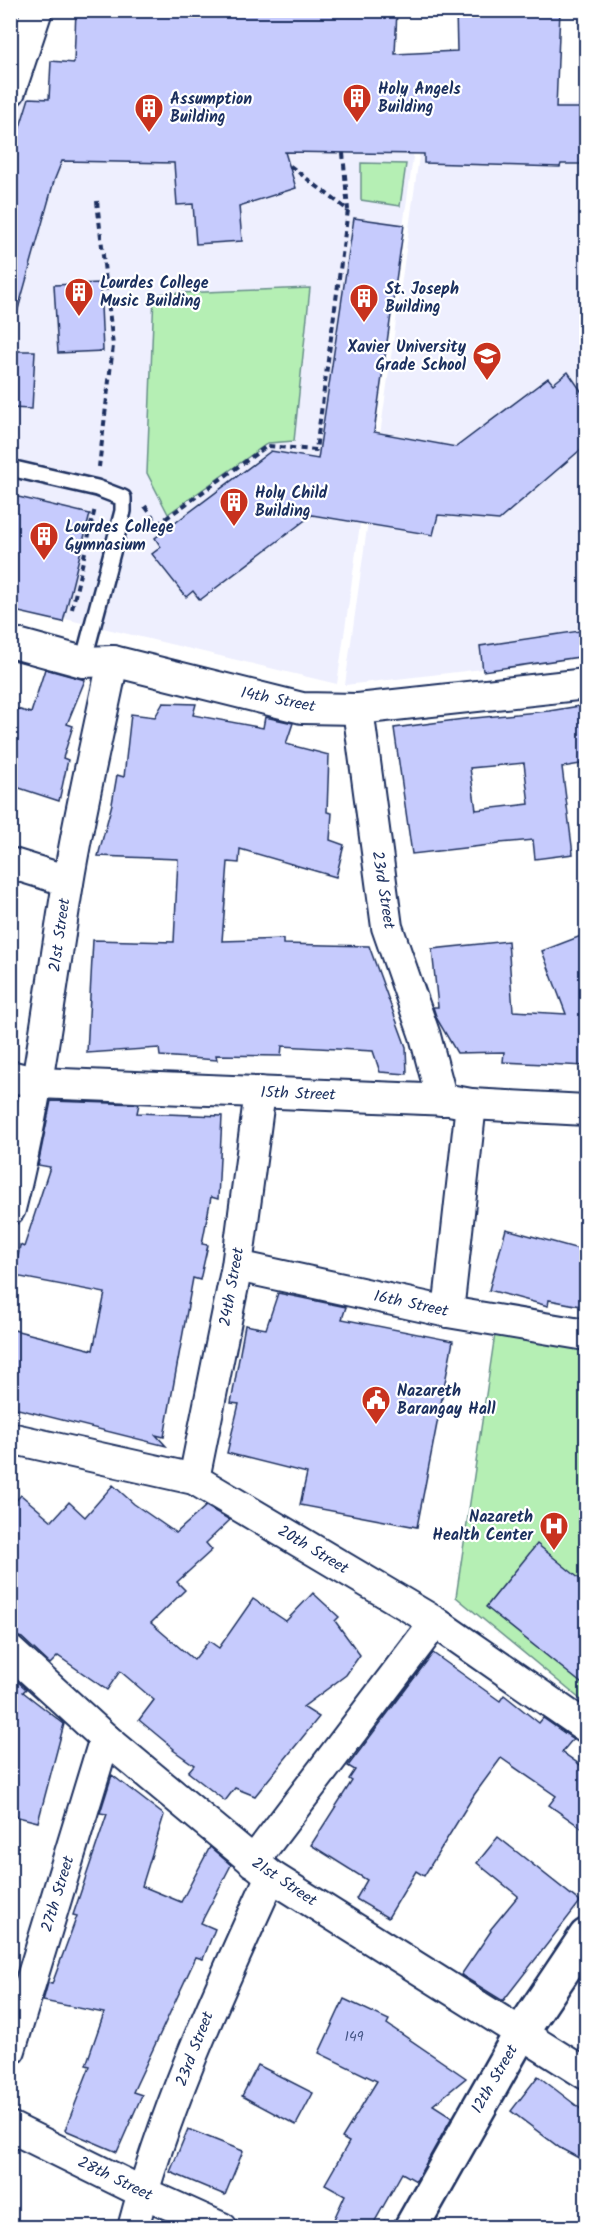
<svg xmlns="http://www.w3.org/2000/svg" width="597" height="2238" viewBox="0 0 597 2238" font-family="Kalam,sans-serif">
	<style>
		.built { fill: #eeeffe }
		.green { fill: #b5efb4; stroke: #688f89; stroke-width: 1.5 }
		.building { fill: #c6cbfd; stroke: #1b2f5e; stroke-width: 1.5; fill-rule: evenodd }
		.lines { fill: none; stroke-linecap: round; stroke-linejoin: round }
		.service-casing { stroke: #1b2f5e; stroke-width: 20 }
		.minor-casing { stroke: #1b2f5e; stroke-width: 34 }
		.tertiary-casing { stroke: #1b2f5e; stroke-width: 38 }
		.path { stroke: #1b2f5e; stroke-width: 4; stroke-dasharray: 6 4.5; stroke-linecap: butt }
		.service { stroke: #fff; stroke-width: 15 }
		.minor { stroke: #fff; stroke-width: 30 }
		.tertiary { stroke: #fff; stroke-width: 33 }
		.labels { text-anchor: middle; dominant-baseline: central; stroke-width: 4.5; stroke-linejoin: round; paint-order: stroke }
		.number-label { font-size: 14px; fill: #465686 }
		.poi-label { font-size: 16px; font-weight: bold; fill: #1b2f5e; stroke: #fff; text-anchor: start }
		.street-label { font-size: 16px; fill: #1b2f5e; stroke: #fff }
	</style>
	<rect width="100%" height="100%" fill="#fff"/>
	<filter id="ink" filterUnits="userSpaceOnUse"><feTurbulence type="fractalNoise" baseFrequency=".0167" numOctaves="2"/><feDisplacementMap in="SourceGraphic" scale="12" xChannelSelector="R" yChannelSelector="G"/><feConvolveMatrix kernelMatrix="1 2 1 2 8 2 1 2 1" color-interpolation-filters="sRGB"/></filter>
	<g filter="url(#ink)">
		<g class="built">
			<polygon points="422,95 337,684 11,606 10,123 19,97"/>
			<polygon points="586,105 586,657 345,685 426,107"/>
		</g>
		<g class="green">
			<polygon points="361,163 406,164 400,206 361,200"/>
			<polygon points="310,288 294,441 268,443 168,514 147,473 154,294"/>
			<polygon points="495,1334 586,1350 586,1704 456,1597"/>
		</g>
		<g class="building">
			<polygon points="76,10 397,10 395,54 457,51 456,10 560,10 556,108 586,108 586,164 561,164 560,167 424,163 424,154 285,152 296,188 239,206 242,241 196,244 193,204 177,205 174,163 62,161 54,181 17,313 10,312 10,159 29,98 49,99 51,61 74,63"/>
			<polygon points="354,218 404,225 374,432 456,447 548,378 553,384 568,372 586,398 586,445 499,520 438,515 433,535 312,515 200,600 193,591 186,597 152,554 161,547 155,538 271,451 318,459"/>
			<polygon points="100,283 103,351 58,353 54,285"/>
			<polygon points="10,351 35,351 32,409 10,408"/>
			<polygon points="10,495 90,514 63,622 10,610"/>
			<polygon points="586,630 586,656 483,671 480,646"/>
			<polygon points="45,669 85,680 67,724 73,726 63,758 68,760 59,801 10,785 10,707 31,713"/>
			<polygon points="163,703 196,704 193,715 263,728 265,717 293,723 286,744 329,755 327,812 332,813 330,840 344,845 336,877 240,849 239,863 228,862 222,941 283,939 283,944 369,946 406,1047 407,1074 380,1072 373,1051 282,1046 281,1056 216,1055 217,1060 160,1056 159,1048 87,1053 93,940 174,942 178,859 98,856 112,804 117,775 124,777 131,714 155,717"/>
			<path d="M586,705V763L562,767L573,854L535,859L533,840L500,843V842L499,844L412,854L394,728L464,719L549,711ZM524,763L529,804L476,810L470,768Z"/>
			<polygon points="586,934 586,1066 503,1062 504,1052 457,1053 437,1019 433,1007 438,1007 432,949 508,941 513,1011 566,1014 542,951"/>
			<polygon points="51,1101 139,1104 137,1113 222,1116 218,1199 211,1197 202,1244 208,1245 200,1280 193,1278 164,1437 156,1435 166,1446 10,1407 10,1329 93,1350 105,1293 15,1276 20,1245 24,1247 50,1167 38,1165"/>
			<polygon points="506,1229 586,1251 586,1307 549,1300 548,1306 489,1290"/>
			<polygon points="278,1293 346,1307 342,1319 453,1341 417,1527 300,1505 307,1473 227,1453 239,1404 231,1403 245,1325 266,1329"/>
			<polygon points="113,1485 134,1504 176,1533 206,1506 230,1520 206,1543 212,1550 177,1582 185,1590 151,1623 194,1660 209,1641 219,1648 253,1599 286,1621 313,1593 339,1617 335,1621 360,1655 346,1675 303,1707 319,1717 255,1796 235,1788 225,1801 188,1772 194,1765 173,1750 174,1749 139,1720 154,1700 120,1671 107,1690 58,1656 50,1664 22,1638 10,1634 10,1507 21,1495 52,1521 69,1502 85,1517"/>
			<polygon points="537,1544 586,1584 586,1687 486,1607"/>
			<polygon points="433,1653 500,1701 504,1695 539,1723 543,1718 573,1739 562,1752 586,1769 586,1831 549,1805 556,1796 501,1758 474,1795 424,1876 416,1871 388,1918 356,1899 367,1880 311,1845 352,1781 349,1779 355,1770 348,1766"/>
			<polygon points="10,1675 26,1689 23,1692 64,1724 38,1822 10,1815"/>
			<polygon points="112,1775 164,1815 142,1886 181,1902 210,1847 231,1865 201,1923 215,1929 203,1959 196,1957 133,2092 142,2095 117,2152 65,2130 90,2066 86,2065 104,2013 43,2001 48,1983 52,1984 77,1916 73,1915 107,1814 100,1813"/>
			<polygon points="498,1837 580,1902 503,2001 461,1975 491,1931 490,1930 518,1896 477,1863"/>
			<polygon points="344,1999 389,2020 387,2024 466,2078 433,2105 452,2117 416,2181 402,2173 371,2228 330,2228 345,2195 325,2184 349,2142 342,2138 377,2081 319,2053"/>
			<polygon points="258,2065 313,2093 296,2125 242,2096"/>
			<polygon points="538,2076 586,2113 586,2162 560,2148 511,2111"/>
			<polygon points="188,2129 243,2151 225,2195 170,2172"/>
		</g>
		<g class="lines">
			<g class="service-casing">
				<polyline id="service" points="10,468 97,488 123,498 123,511 83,662"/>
			</g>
			<g class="minor-casing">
				<g id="minor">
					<polyline points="10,91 37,10"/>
					<polyline points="10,642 83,662 113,661 302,708 358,709 586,684"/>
					<polyline points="358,709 387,927 425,1036 442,1100"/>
					<polyline points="10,863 68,881"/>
					<polyline points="10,1076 38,1083 449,1100 471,1104 586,1110"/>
					<path d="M10,1209C38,1102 50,992 68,883C80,809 98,735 113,661"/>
					<polyline points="237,1266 448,1312 586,1335"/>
					<polyline points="448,1312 471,1104"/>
					<polyline points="10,1438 194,1479 435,1622 586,1727"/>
					<polyline points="194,1479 237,1266 260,1092"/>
					<polyline points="10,1651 105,1738 271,1876 586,2074"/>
					<polyline points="253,1862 435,1622"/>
					<polyline points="10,2050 105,1738"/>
					<polyline points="10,2127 142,2192 222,2228"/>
					<path d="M133,2228C165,2106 219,1991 271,1876"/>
				</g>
			</g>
			<g class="tertiary-casing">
				<polyline id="tertiary" points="411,2228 521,2033 586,1936"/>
			</g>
			<g class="path">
				<polyline points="343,153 348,210"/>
				<polyline points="97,201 113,346 99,467"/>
				<polyline points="145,506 158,524 267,446 316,450 348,210 289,165"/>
				<polyline points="72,609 95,508"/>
			</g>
			<use href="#service" class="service"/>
			<use href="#minor" class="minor"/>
			<use href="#tertiary" class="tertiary"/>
		</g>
	</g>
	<defs>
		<g id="building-pin" transform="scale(1.5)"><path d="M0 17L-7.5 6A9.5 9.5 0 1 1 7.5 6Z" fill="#c8321e" stroke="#fff"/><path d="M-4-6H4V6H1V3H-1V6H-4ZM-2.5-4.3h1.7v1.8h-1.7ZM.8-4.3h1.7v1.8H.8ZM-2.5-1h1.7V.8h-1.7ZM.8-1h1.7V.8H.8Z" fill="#fff"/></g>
		<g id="school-pin" transform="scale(1.5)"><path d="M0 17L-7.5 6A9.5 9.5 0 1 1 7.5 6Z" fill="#c8321e" stroke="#fff"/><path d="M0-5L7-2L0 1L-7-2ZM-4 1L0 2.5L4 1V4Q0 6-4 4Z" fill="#fff"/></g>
		<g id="civic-pin" transform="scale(1.5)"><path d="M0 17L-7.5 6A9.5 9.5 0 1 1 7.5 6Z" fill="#c8321e" stroke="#fff"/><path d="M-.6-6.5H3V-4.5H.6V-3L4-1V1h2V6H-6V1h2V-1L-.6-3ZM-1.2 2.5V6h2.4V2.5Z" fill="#fff"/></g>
		<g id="hospital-pin" transform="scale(1.5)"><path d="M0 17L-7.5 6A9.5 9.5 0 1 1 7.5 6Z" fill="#c8321e" stroke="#fff"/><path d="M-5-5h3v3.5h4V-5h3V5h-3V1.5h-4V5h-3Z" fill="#fff"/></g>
	</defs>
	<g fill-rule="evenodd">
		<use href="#building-pin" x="357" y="98"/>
		<use href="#building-pin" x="149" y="108"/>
		<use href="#building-pin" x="79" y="292"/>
		<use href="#building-pin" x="364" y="298"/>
		<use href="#school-pin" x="487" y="356"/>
		<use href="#building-pin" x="234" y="502"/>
		<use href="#building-pin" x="44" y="536"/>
		<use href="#civic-pin" x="376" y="1400"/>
		<use href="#hospital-pin" x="554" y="1526"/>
	</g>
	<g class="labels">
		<g class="number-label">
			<text x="354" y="2037">149</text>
		</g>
		<g class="poi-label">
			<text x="378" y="89">Holy Angels<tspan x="378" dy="18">Building</tspan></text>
			<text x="170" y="99">Assumption<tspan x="170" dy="18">Building</tspan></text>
			<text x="100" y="283">Lourdes College<tspan x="100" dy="18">Music Building</tspan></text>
			<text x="385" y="289">St. Joseph<tspan x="385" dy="18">Building</tspan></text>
			<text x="466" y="347" text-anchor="end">Xavier University<tspan x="466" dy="18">Grade School</tspan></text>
			<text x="255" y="493">Holy Child<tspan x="255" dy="18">Building</tspan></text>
			<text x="65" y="527">Lourdes College<tspan x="65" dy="18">Gymnasium</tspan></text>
			<text x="397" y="1391">Nazareth<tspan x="397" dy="18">Barangay Hall</tspan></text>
			<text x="533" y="1517" text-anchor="end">Nazareth<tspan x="533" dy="18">Health Center</tspan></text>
		</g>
		<g class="street-label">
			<text transform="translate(278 700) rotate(11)">14th Street</text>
			<text transform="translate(383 890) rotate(81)">23rd Street</text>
			<text transform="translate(60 935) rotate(-82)">21st Street</text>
			<text transform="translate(298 1094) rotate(2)">15th Street</text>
			<text transform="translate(232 1287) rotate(-80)">24th Street</text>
			<text transform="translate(411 1304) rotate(12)">16th Street</text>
			<text transform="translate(313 1550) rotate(31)">20th Street</text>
			<text transform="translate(284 1882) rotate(34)">21st Street</text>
			<text transform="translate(58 1894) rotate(-73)">27th Street</text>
			<text transform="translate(195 2049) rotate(-69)">23rd Street</text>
			<text transform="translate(495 2079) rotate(-60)">12th Street</text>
			<text transform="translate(115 2179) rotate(26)">28th Street</text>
		</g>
	</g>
	<rect width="597" height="2238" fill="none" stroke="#fff" stroke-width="36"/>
	<rect x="18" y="18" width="561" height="2202" fill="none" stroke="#1b2f5e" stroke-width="2" filter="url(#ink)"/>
</svg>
